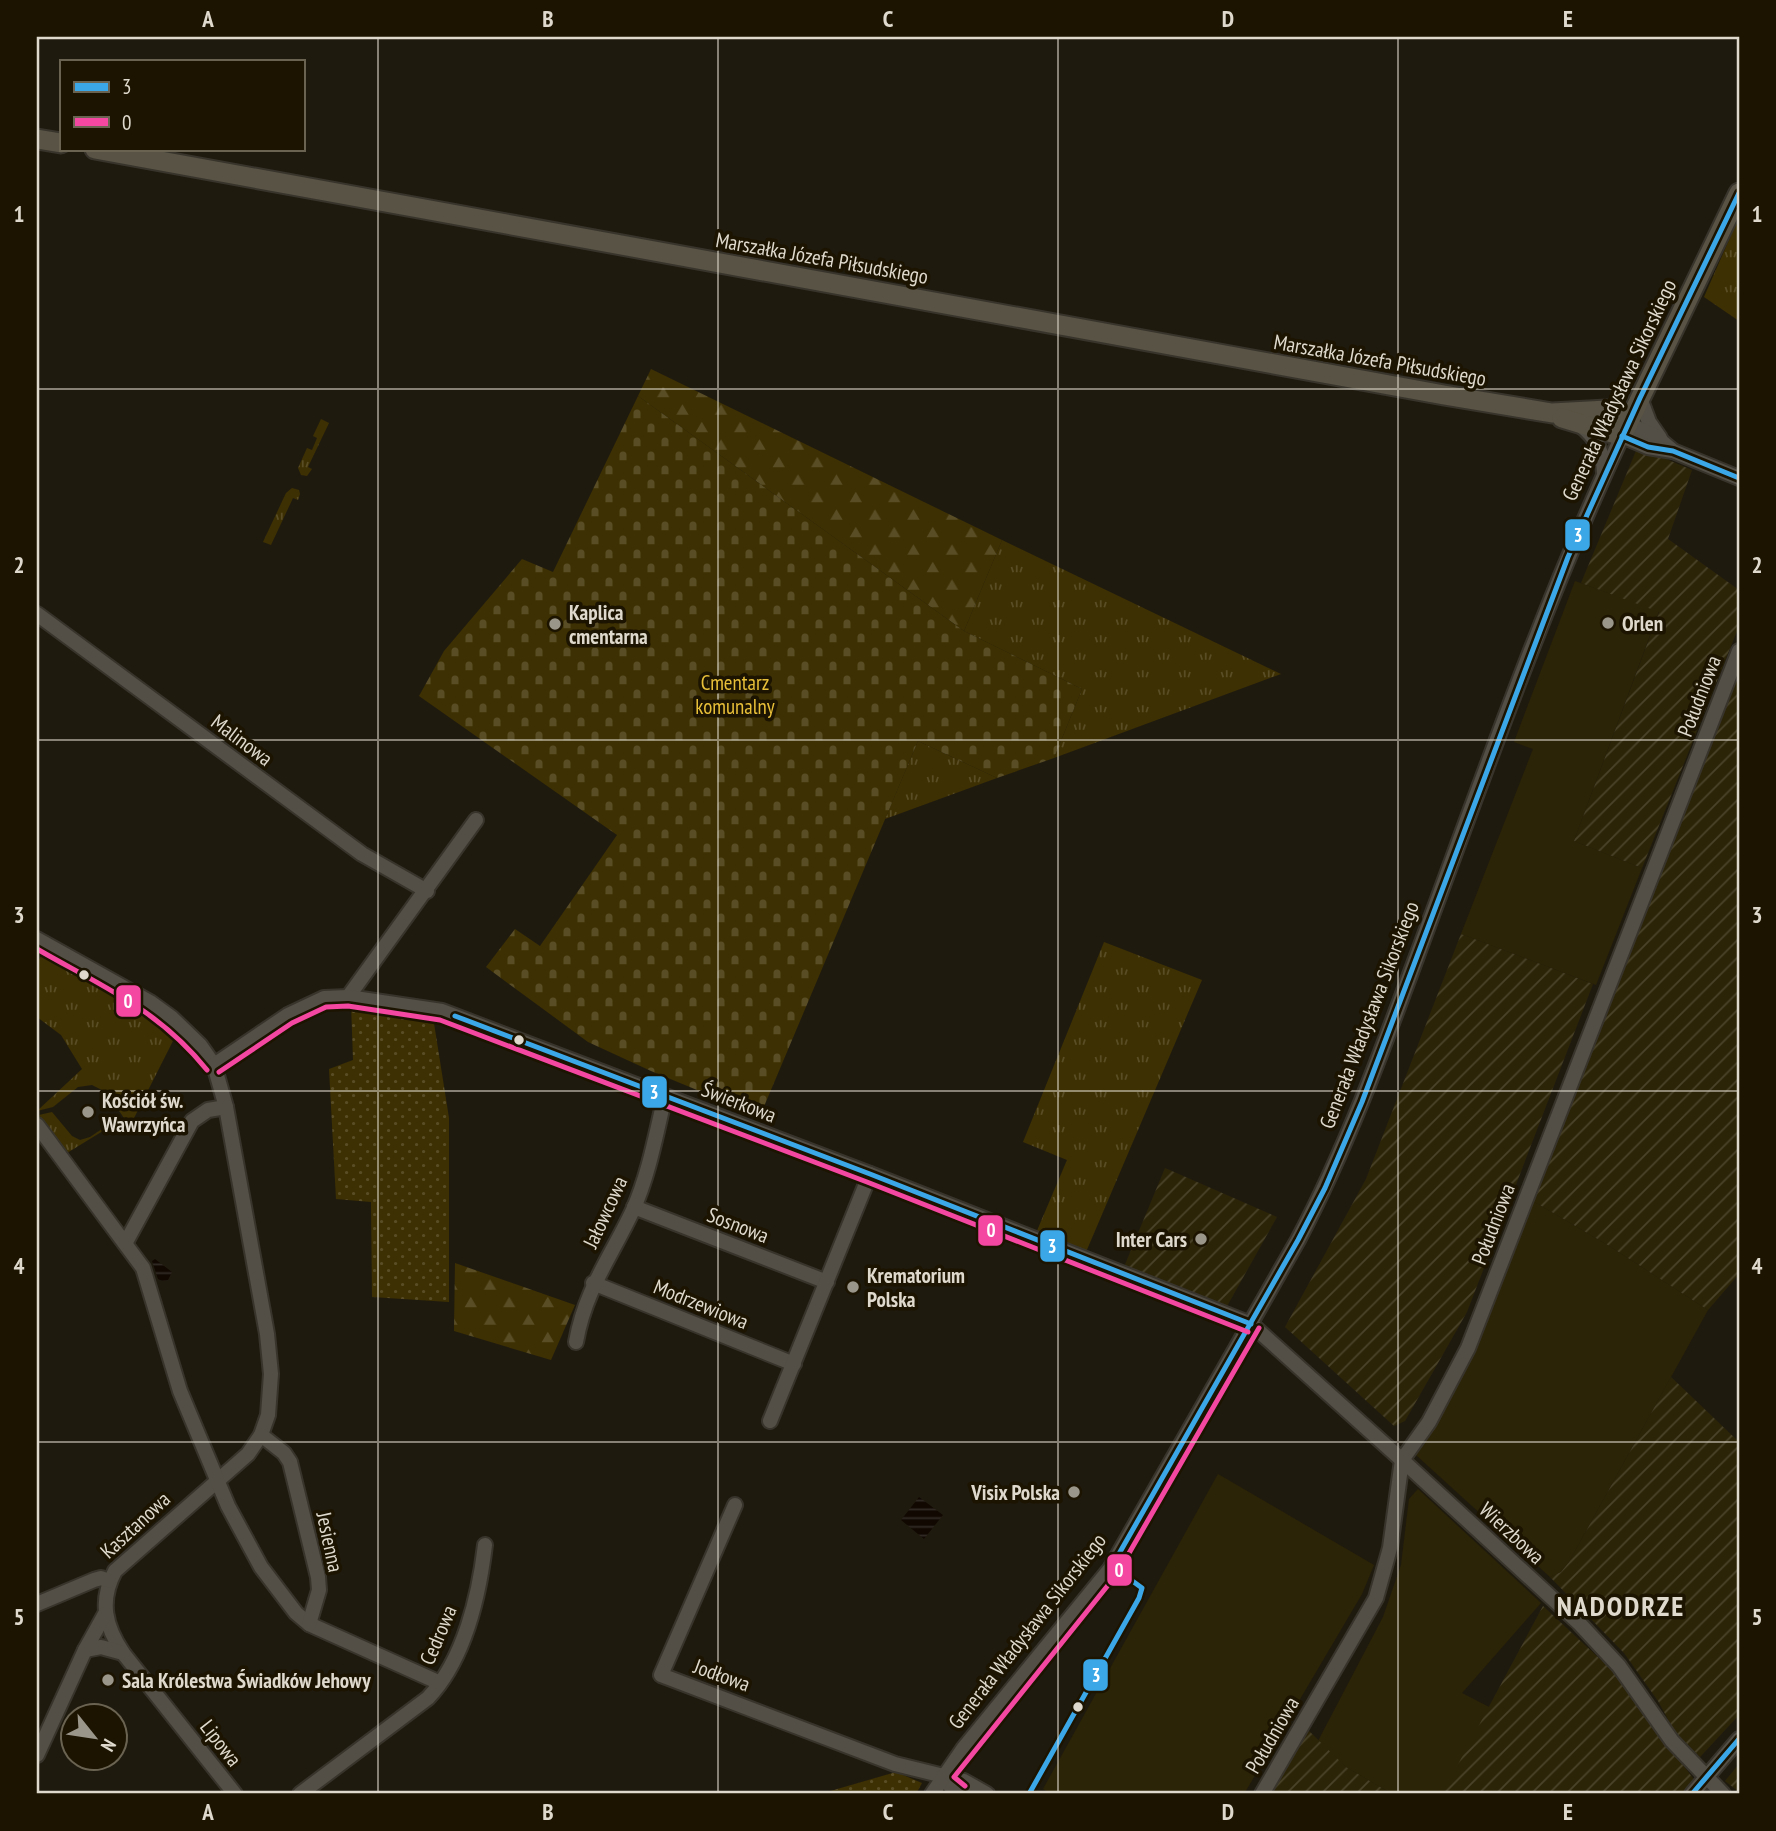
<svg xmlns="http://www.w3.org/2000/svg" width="1776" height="1831" viewBox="0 0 1776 1831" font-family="'PT Sans Narrow',sans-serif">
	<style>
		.built { fill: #2c2407 }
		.industrial { fill: url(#industrial-furrows) }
		.grass { fill: url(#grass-tufts) }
		.forest { fill: url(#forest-firs) }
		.cemetery { fill: url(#cemetery-stones) }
		.garden { fill: url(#garden-dots) }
		.water { fill: url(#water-rules) }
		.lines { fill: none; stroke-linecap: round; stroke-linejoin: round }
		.minor-casing { stroke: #38342c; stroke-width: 18 }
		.major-casing { stroke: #38342c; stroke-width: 23 }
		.minor { stroke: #534f46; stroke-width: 14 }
		.major { stroke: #585344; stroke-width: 19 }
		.bus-1-casing { stroke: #1c1401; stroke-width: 10 }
		.bus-2-casing { stroke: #1c1401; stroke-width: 10 }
		.bus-1 { stroke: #3ba7e7; stroke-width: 5 }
		.bus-2 { stroke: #f347a2; stroke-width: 5 }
		.grid { fill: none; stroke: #ded9cc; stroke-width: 2; stroke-opacity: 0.55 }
		.poi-dot { fill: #9b968a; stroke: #1c1401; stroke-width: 2.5 }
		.bus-dot { fill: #ded9cc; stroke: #1c1401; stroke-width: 2.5 }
		.labels { text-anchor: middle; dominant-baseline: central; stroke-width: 7; stroke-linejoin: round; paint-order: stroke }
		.street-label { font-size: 21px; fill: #ded9cc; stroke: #1c1401 }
		.poi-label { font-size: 21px; font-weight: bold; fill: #ded9cc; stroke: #1c1401; text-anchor: start }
		.park-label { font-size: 21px; fill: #e8bf38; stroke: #1c1401 }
		.district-label { font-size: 28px; font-weight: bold; letter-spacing: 2px; fill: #ded9cc; stroke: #1c1401 }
		.line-badge { stroke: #1c1401; stroke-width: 2.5 }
		.badge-label { font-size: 19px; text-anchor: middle; font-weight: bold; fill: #fff }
		.neatline { fill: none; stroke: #ded9cc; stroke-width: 2.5 }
		.grid-label { font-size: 23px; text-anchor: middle; font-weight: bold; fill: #ded9cc }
	</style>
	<defs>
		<pattern id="industrial-furrows" width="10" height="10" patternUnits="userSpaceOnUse" patternTransform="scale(1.75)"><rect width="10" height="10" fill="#2c2407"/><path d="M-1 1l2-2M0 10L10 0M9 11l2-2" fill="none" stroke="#4a432a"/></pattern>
		<pattern id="grass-tufts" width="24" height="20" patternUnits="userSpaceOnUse" patternTransform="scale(1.75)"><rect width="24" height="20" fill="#3d3002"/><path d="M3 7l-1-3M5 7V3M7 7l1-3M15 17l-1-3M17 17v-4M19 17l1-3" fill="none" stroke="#594d26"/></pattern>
		<pattern id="forest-firs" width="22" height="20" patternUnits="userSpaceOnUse" patternTransform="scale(1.75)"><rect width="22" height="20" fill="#3d3002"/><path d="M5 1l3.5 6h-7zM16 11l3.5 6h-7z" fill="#594d26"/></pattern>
		<pattern id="cemetery-stones" width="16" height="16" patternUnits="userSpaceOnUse" patternTransform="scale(1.75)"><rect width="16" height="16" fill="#3d3002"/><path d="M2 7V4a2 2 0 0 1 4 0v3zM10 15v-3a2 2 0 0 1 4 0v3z" fill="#594d26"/></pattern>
		<pattern id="garden-dots" width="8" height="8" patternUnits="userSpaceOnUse" patternTransform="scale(1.75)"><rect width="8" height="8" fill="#3d3002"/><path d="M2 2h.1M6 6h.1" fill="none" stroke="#594d26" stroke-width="1.8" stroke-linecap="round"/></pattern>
		<pattern id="water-rules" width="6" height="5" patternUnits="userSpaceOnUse" patternTransform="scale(1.75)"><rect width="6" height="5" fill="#100801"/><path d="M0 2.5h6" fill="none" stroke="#322b25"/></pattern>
	</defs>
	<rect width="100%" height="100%" fill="#1f1a0e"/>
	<g class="built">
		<polygon points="1575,581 1659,611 1574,841 1642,868 1596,985 1461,934 1533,749 1514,742"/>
		<polygon points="1533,1201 1611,1247 1708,1310 1569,1562 1561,1572 1550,1577 1416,1455 1462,1375"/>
		<polygon points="1218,1474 1374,1565 1362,1594 1244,1794 1051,1794 1043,1789"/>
		<polygon points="1418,1489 1541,1603 1462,1693 1491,1708 1443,1794 1392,1794 1346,1767 1318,1741 1383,1617 1401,1565 1409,1499"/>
	</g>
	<g class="industrial">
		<polygon points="1636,451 1659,456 1692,470 1668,539 1739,590 1739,626 1642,868 1574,841 1659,612 1581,583"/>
		<polygon points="1739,671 1739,1274 1708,1310 1611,1247 1533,1201"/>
		<polygon points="1461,934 1593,984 1467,1312 1405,1421 1394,1426 1285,1327 1366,1179"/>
		<polygon points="1165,1168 1277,1217 1226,1308 1124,1267"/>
		<polygon points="1671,1377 1739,1442 1739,1715 1700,1757 1675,1732 1658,1701 1624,1653 1550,1577 1561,1572 1569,1562"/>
		<polygon points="1543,1606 1614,1672 1695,1781 1683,1794 1442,1794"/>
		<polygon points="1307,1729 1346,1767 1392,1794 1268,1794"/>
		<polygon points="1739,1764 1739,1792 1725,1781"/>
	</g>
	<g class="grass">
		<polygon points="1739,217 1739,321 1704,297"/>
		<polygon points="321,419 329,423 308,467 312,469 307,476 301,475 298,468 307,448 312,450 317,438 313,436"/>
		<polygon points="292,488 299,490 300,494 298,500 293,498 271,545 263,542 286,493"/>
		<polygon points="1002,540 1281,674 1054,758 1082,689 964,631"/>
		<polygon points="918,741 997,778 885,819"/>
		<polygon points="1104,942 1202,980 1086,1252 1036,1233 1067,1160 1023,1142"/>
		<polygon points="44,951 154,1014 176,1035 132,1122 126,1117 124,1118 106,1092 92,1085 78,1087 53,1107 37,1111 82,1069 61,1035 37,1017 37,963"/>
		<polygon points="52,1112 72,1136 80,1140 90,1137 114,1121 116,1123 67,1153 39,1115"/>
	</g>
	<g class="forest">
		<polygon points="651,369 1002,540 964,631 638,396"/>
		<polygon points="455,1263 575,1305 551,1360 454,1331"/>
	</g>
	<polygon class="cemetery" points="638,396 964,631 1082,689 1054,758 997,778 918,741 760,1116 651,1071 588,1042 486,967 515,929 540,946 617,835 419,696 444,651 522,559 553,572"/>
	<g class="garden">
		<polygon points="351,1003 433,1017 449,1118 449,1302 372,1297 371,1202 336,1199 329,1069 353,1060"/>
		<polygon points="896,1772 922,1783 916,1794 820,1794"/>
	</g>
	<g class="water">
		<polygon points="155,1259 172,1272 168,1280 162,1281 158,1279 152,1261"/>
		<polygon points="919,1497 943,1515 924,1539 901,1520"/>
	</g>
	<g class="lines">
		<g class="minor-casing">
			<g id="minor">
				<polyline points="1640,398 1649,422 1660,438"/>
				<polyline points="1628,424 1655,436 1673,451 1739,478"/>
				<path d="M1580,425C1597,438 1603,452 1604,473"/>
				<polyline points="37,614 362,854 427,891"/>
				<path d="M37,939L150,1002L172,1018L200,1045L214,1065L226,1107L267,1334L271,1374L268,1415L261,1435L248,1454L115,1571C99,1601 105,1626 123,1653L235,1794"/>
				<polyline points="348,997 476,820"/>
				<polyline points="214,1065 288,1015 324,998 348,997 442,1011 870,1174 1251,1324 1402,1460 1579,1623 1619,1666 1672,1741 1723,1794"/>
				<polyline points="37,1125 143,1268 180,1391 228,1506 261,1567 296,1613 309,1624 440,1683"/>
				<polyline points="634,1207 827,1282"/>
				<polyline points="126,1242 192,1121 208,1110 226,1107"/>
				<polyline points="593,1283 794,1364"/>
				<path d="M576,1342C585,1290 611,1257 633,1210C649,1174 656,1134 665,1096"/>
				<polyline points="770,1421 870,1174"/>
				<polyline points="261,1435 284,1453 290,1462 318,1577 319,1590 309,1624"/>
				<polyline points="735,1505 661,1675 895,1764 964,1781 987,1794"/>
				<polyline points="37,1604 94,1580 101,1578 109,1581"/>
				<polyline points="85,1650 101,1647 123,1653"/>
				<polyline points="37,1755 85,1650 105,1614"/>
				<polyline points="942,1777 955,1791 962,1794"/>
				<path d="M300,1794L428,1698C464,1660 479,1596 485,1545"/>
				<path d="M932,1794L963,1749L1110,1569L1298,1240C1349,1143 1386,1040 1424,937C1486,769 1546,599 1622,436L1648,447L1673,451"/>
				<polyline points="1262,1794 1376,1598 1390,1548 1402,1460 1429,1422 1468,1348 1739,651"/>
				<polyline points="1692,1794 1739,1739"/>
			</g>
		</g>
		<g class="major-casing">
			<g id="major">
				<polyline points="37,139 61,143"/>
				<polyline points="95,149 1444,395 1552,413 1607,410 1618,414 1628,424"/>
				<polyline points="1562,418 1622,436 1739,193"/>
			</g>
		</g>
		<use href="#minor" class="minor"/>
		<use href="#major" class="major"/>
		<g class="bus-1-casing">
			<g id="bus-1">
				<polyline points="1622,436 1648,447 1673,451 1739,478"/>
				<polyline points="455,1016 870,1174 1251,1324"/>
				<polyline points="1112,1566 1298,1240 1325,1188 1362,1102 1568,557 1640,398 1739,193"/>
				<polyline points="1029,1794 1139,1598 1142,1588 1112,1566"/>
				<polyline points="1692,1794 1739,1739"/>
			</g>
		</g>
		<g class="bus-2-casing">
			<g id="bus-2">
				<path d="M37,949C103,987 158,1009 207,1070"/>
				<polyline points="219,1072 292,1023 326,1007 348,1006 440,1020 867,1182 1248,1332"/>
				<polyline points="965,1786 954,1777 1117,1574 1259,1328"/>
			</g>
		</g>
		<use href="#bus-1" class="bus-1"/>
		<use href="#bus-2" class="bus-2"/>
	</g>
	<path class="grid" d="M378,37V1794M718,37V1794M1058,37V1794M1398,37V1794M37,389H1739M37,740H1739M37,1091H1739M37,1442H1739"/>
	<g class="poi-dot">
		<circle cx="1608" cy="623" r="7"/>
		<circle cx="555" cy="624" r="7"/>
		<circle cx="88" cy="1112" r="7"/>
		<circle cx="1201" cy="1239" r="7"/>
		<circle cx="853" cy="1287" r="7"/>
		<circle cx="1074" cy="1492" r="7"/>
		<circle cx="108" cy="1680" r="7"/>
	</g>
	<g class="bus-dot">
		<circle cx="84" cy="975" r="6"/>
		<circle cx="519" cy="1040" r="6"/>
		<circle cx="1078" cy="1707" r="6"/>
	</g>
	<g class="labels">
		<g class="street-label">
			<text transform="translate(822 258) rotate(10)">Marszałka Józefa Piłsudskiego</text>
			<text transform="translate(1380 360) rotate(10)">Marszałka Józefa Piłsudskiego</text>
			<text transform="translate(1619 390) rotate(-65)">Generała Władysława Sikorskiego</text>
			<text transform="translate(1699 696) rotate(-69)">Południowa</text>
			<text transform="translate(242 740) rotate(37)">Malinowa</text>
			<text transform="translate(1369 1015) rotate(-69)">Generała Władysława Sikorskiego</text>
			<text transform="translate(739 1102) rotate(21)">Świerkowa</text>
			<text transform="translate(605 1212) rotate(-65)">Jałowcowa</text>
			<text transform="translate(1493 1224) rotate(-69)">Południowa</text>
			<text transform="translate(738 1225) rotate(21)">Sosnowa</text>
			<text transform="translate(701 1304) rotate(22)">Modrzewiowa</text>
			<text transform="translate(135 1525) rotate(-43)">Kasztanowa</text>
			<text transform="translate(1512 1533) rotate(43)">Wierzbowa</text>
			<text transform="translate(330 1542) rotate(78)">Jesienna</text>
			<text transform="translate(1027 1631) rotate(-52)">Generała Władysława Sikorskiego</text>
			<text transform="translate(438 1635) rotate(-67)">Cedrowa</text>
			<text transform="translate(722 1675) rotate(20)">Jodłowa</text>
			<text transform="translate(1272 1735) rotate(-60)">Południowa</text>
			<text transform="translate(221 1743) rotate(52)">Lipowa</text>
		</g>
		<g class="poi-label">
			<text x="569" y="612">Kaplica<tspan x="569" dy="24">cmentarna</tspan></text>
			<text x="1622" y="623">Orlen</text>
			<text x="102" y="1100">Kościół św.<tspan x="102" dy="24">Wawrzyńca</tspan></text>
			<text x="1187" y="1239" text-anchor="end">Inter Cars</text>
			<text x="867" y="1275">Krematorium<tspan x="867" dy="24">Polska</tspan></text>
			<text x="1060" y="1492" text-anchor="end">Visix Polska</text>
			<text x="122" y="1680">Sala Królestwa Świadków Jehowy</text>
		</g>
		<g class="park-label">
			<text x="735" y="682">Cmentarz<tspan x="735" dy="24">komunalny</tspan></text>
		</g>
		<g class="district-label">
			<text x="1621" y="1605">NADODRZE</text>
		</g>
	</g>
	<g class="line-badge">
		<rect x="1564" y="518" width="27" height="34" rx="7" fill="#3ba7e7"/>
		<rect x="115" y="984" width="27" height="34" rx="7" fill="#f347a2"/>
		<rect x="641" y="1075" width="27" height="34" rx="7" fill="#3ba7e7"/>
		<rect x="977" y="1214" width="27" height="33" rx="7" fill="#f347a2"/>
		<rect x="1039" y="1229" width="27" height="34" rx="7" fill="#3ba7e7"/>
		<rect x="1106" y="1553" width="27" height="34" rx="7" fill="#f347a2"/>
		<rect x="1082" y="1658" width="27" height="34" rx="7" fill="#3ba7e7"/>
	</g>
	<g class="badge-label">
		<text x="1578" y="542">3</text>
		<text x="128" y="1008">0</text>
		<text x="654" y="1099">3</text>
		<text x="991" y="1237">0</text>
		<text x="1052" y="1253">3</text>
		<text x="1119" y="1577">0</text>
		<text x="1096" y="1682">3</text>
	</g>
	<rect width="1776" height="1831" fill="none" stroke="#1c1401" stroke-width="77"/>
	<rect x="60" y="60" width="245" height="91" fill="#1c1401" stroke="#6a6352" stroke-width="2"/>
	<rect x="74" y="82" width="35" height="10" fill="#3ba7e7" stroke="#6a6352" stroke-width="2"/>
	<text x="122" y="94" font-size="21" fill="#ded9cc">3</text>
	<rect x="74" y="117" width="35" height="10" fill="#f347a2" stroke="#6a6352" stroke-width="2"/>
	<text x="122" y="130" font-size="21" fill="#ded9cc">0</text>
	<g transform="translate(94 1737) rotate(120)"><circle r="33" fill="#1c1401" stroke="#6a6352" stroke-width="2"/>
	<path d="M0-5L12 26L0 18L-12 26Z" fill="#9b968a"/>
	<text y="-10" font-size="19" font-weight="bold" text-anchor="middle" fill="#ded9cc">N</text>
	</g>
	<rect x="38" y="38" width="1700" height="1754" class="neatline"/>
	<g class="grid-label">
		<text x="208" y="27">A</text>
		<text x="548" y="27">B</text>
		<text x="888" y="27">C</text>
		<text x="1228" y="27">D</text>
		<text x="1568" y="27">E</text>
		<text x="19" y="222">1</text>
		<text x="1757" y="222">1</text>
		<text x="19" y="573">2</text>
		<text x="1757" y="573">2</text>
		<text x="19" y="923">3</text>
		<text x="1757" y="923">3</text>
		<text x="19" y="1274">4</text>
		<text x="1757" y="1274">4</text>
		<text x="19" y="1625">5</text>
		<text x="1757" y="1625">5</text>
		<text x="208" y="1820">A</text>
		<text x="548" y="1820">B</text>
		<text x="888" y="1820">C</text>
		<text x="1228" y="1820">D</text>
		<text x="1568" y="1820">E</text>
	</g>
</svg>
